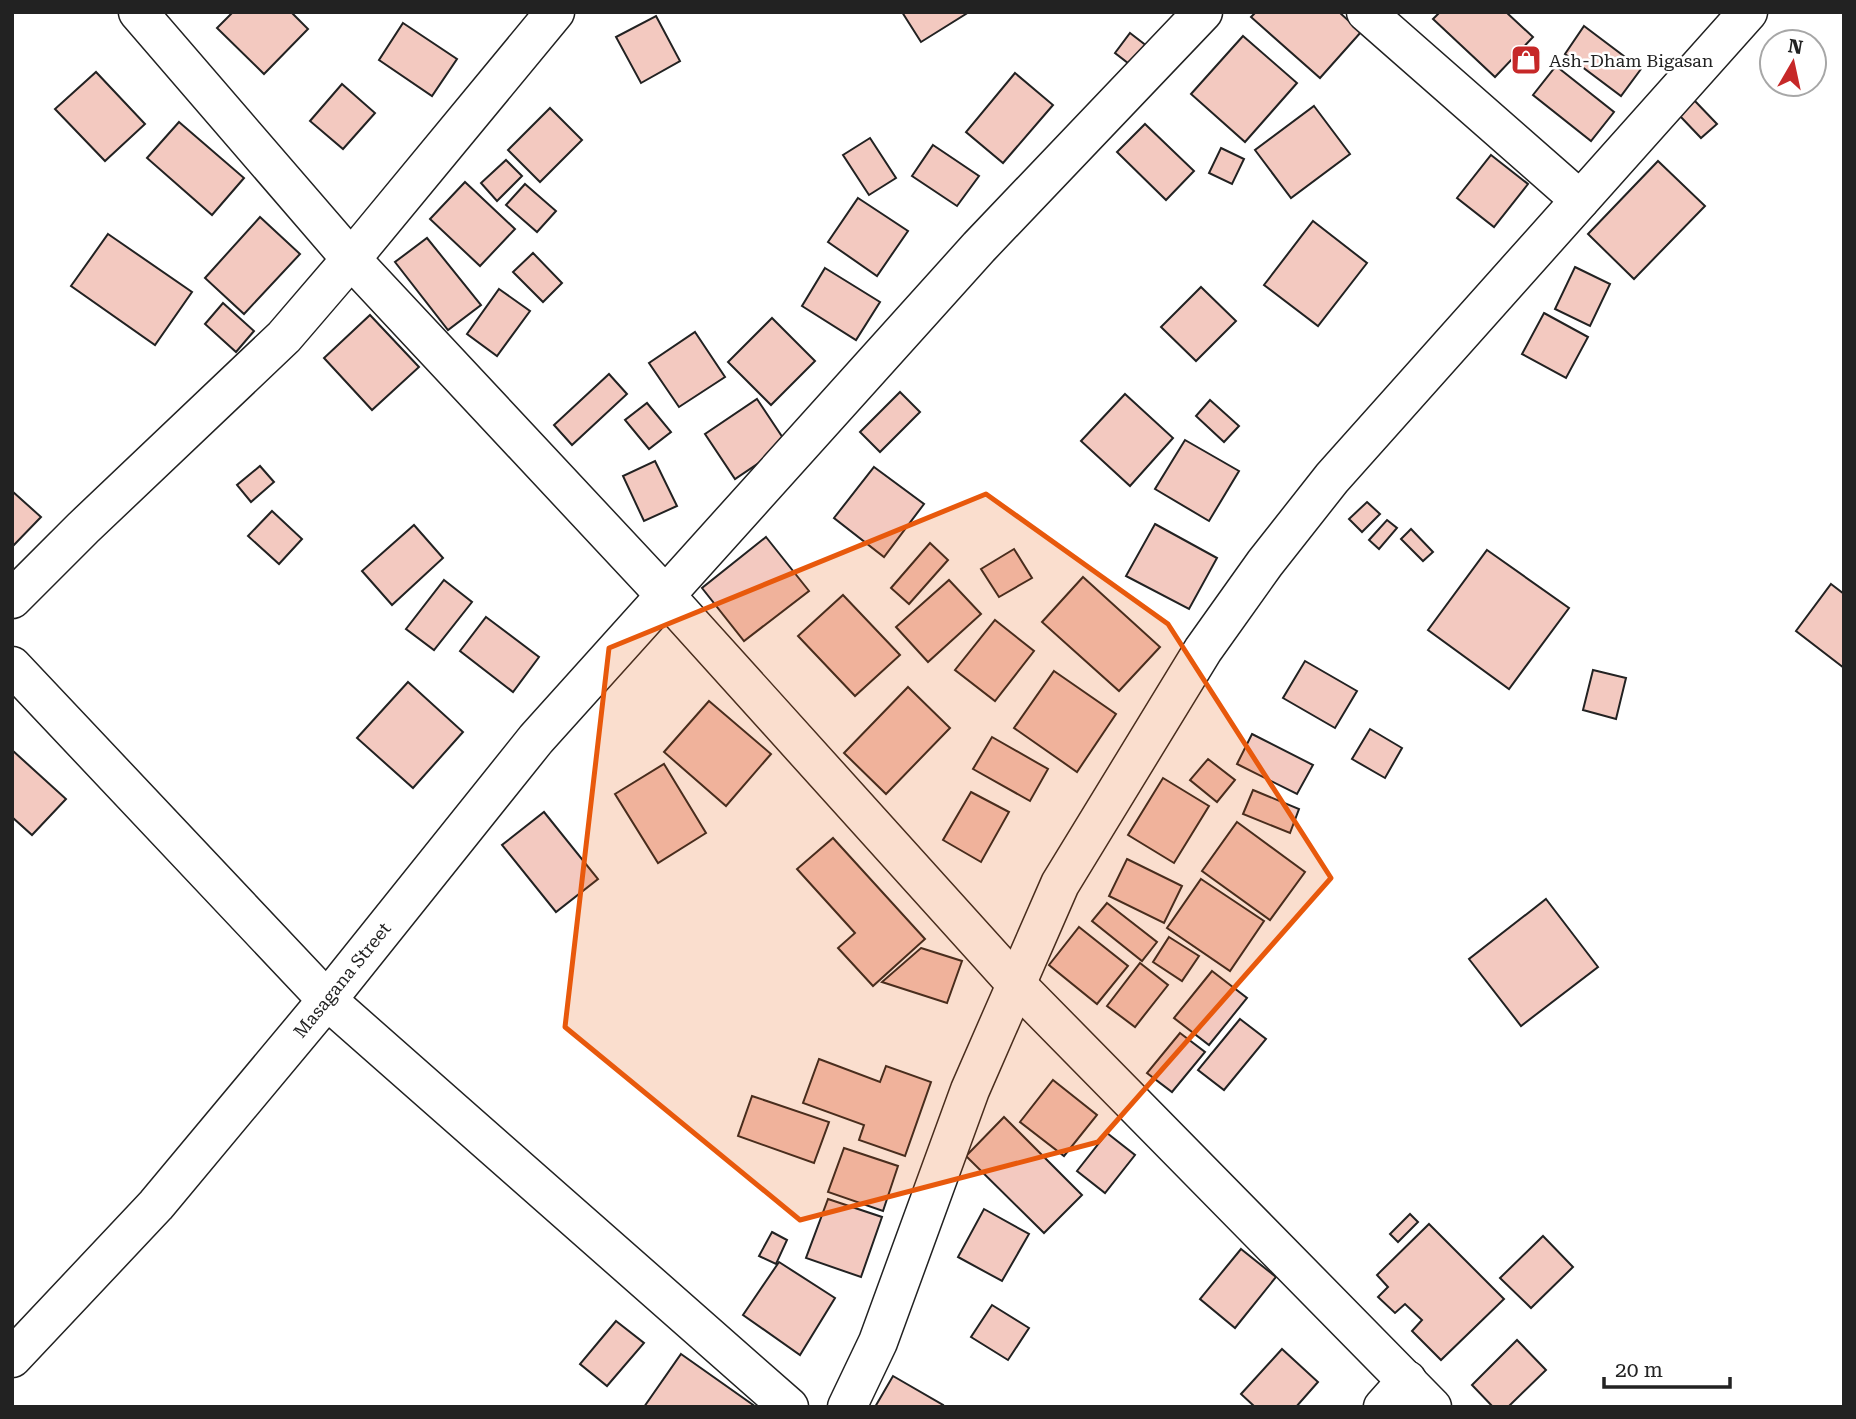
<svg xmlns="http://www.w3.org/2000/svg" width="1856" height="1419" viewBox="0 0 1856 1419" font-family="'Roboto Serif',serif">
	<style>
		.building { fill: #f3c9c0; stroke: #222; stroke-width: 2 }
		.lines { fill: none; stroke-linecap: round; stroke-linejoin: round }
		.street-casing { stroke: #222; stroke-width: 41 }
		.secondary-casing { stroke: #222; stroke-width: 41 }
		.street { stroke: #fff; stroke-width: 38 }
		.secondary { stroke: #fff; stroke-width: 38 }
		.marked { fill: #e8590c; fill-opacity: 0.2; stroke: #e8590c; stroke-width: 5; stroke-linejoin: round }
		.labels { text-anchor: middle; dominant-baseline: central; stroke-width: 5; stroke-linejoin: round; paint-order: stroke }
		.poi-label { font-size: 18px; fill: #222; stroke: #fff; text-anchor: start }
		.street-label { font-size: 18px; fill: #222; stroke: #fff }
	</style>
	<rect width="100%" height="100%" fill="#fff"/>
	<g class="building">
		<polygon points="233,12 291,12 308,29 264,74 217,28"/>
		<polygon points="902,12 969,12 921,42"/>
		<polygon points="1256,12 1339,12 1361,32 1320,78 1251,17"/>
		<polygon points="1440,12 1506,12 1533,37 1495,77 1433,19"/>
		<polygon points="656,16 680,61 641,83 616,37"/>
		<polygon points="403,23 457,59 432,96 379,60"/>
		<polygon points="1584,26 1641,69 1621,96 1565,54"/>
		<polygon points="1130,33 1152,50 1137,70 1115,53"/>
		<polygon points="1243,36 1297,83 1245,142 1191,94"/>
		<polygon points="1556,66 1614,112 1591,141 1533,95"/>
		<polygon points="96,72 145,124 105,161 55,109"/>
		<polygon points="1015,73 1053,105 1003,163 966,132"/>
		<polygon points="342,84 375,113 343,149 310,121"/>
		<polygon points="1694,100 1717,124 1701,138 1679,115"/>
		<polygon points="1314,106 1350,154 1291,198 1255,150"/>
		<polygon points="550,108 582,140 540,182 508,150"/>
		<polygon points="179,122 244,178 212,215 147,158"/>
		<polygon points="1145,124 1194,171 1166,200 1117,152"/>
		<polygon points="870,138 896,178 869,195 843,155"/>
		<polygon points="933,145 979,176 957,206 912,176"/>
		<polygon points="1221,148 1244,159 1232,184 1209,173"/>
		<polygon points="1491,155 1528,184 1494,227 1457,198"/>
		<polygon points="506,160 522,176 497,201 481,183"/>
		<polygon points="1658,161 1705,206 1634,279 1588,234"/>
		<polygon points="465,182 515,229 480,266 430,219"/>
		<polygon points="525,184 556,211 537,232 506,205"/>
		<polygon points="858,198 908,231 877,276 828,242"/>
		<polygon points="260,217 300,254 244,314 205,278"/>
		<polygon points="1313,221 1367,263 1318,326 1264,285"/>
		<polygon points="108,234 192,292 155,345 71,286"/>
		<polygon points="427,238 481,305 448,330 395,262"/>
		<polygon points="533,253 562,283 543,302 513,272"/>
		<polygon points="1575,267 1610,284 1590,326 1555,309"/>
		<polygon points="825,268 880,302 856,340 802,306"/>
		<polygon points="1201,287 1236,321 1196,361 1161,327"/>
		<polygon points="499,289 530,311 497,356 467,334"/>
		<polygon points="223,303 254,331 236,352 205,324"/>
		<polygon points="1544,313 1588,337 1566,378 1522,354"/>
		<polygon points="370,315 419,367 372,410 324,358"/>
		<polygon points="772,318 815,361 771,405 728,362"/>
		<polygon points="695,332 725,377 679,407 649,363"/>
		<polygon points="609,374 627,394 572,445 554,425"/>
		<polygon points="900,392 920,412 880,452 860,432"/>
		<polygon points="1125,394 1173,438 1130,486 1081,441"/>
		<polygon points="757,399 787,444 735,479 705,434"/>
		<polygon points="1210,400 1239,426 1224,442 1196,416"/>
		<polygon points="647,403 671,432 649,449 625,420"/>
		<polygon points="1185,440 1239,471 1209,521 1155,489"/>
		<polygon points="655,461 677,506 644,521 623,476"/>
		<polygon points="260,466 274,482 251,502 237,485"/>
		<polygon points="874,467 924,504 884,557 834,518"/>
		<polygon points="12,491 41,517 12,547"/>
		<polygon points="1367,502 1380,514 1362,532 1349,519"/>
		<polygon points="272,511 302,539 279,564 248,536"/>
		<polygon points="1387,520 1397,528 1379,549 1369,540"/>
		<polygon points="1155,524 1217,558 1189,609 1126,576"/>
		<polygon points="414,525 443,558 392,605 362,571"/>
		<polygon points="1411,529 1433,552 1423,561 1401,539"/>
		<polygon points="766,537 809,591 744,641 702,588"/>
		<polygon points="930,543 948,560 909,604 891,588"/>
		<polygon points="1014,549 1032,578 999,597 981,569"/>
		<polygon points="1487,550 1569,608 1509,689 1428,630"/>
		<polygon points="1083,577 1160,647 1119,691 1042,622"/>
		<polygon points="444,580 472,602 434,650 406,629"/>
		<polygon points="949,580 981,614 928,662 896,627"/>
		<polygon points="1831,584 1844,594 1844,668 1796,631"/>
		<polygon points="843,595 900,655 855,696 798,636"/>
		<polygon points="486,617 539,657 513,692 460,651"/>
		<polygon points="995,620 1034,651 995,701 955,670"/>
		<polygon points="1305,661 1357,691 1335,728 1283,698"/>
		<polygon points="1593,670 1626,678 1616,719 1583,710"/>
		<polygon points="1054,671 1116,714 1077,772 1014,728"/>
		<polygon points="408,682 463,732 413,788 357,738"/>
		<polygon points="908,687 950,728 886,794 844,753"/>
		<polygon points="709,701 771,754 726,806 664,752"/>
		<polygon points="1370,729 1402,748 1385,778 1352,759"/>
		<polygon points="1252,734 1313,765 1297,794 1237,764"/>
		<polygon points="992,737 1048,769 1030,801 973,769"/>
		<polygon points="12,750 66,799 32,835 12,817"/>
		<polygon points="1208,759 1235,780 1217,802 1190,780"/>
		<polygon points="664,764 706,833 658,863 615,794"/>
		<polygon points="1163,778 1209,806 1174,863 1128,835"/>
		<polygon points="1253,790 1299,809 1290,833 1243,814"/>
		<polygon points="971,792 1009,812 981,862 943,840"/>
		<polygon points="544,812 598,879 556,912 502,845"/>
		<polygon points="1237,822 1305,872 1270,920 1202,871"/>
		<polygon points="833,838 925,939 873,986 838,948 855,933 797,869"/>
		<polygon points="1127,859 1182,886 1164,923 1109,896"/>
		<polygon points="1201,879 1264,921 1230,971 1167,928"/>
		<polygon points="1546,899 1598,967 1521,1026 1469,959"/>
		<polygon points="1107,903 1157,942 1142,961 1092,921"/>
		<polygon points="1079,927 1128,966 1097,1004 1049,965"/>
		<polygon points="1169,937 1199,956 1182,981 1153,962"/>
		<polygon points="921,948 962,961 947,1003 882,982"/>
		<polygon points="1140,963 1168,985 1135,1027 1107,1006"/>
		<polygon points="1212,971 1247,998 1209,1045 1174,1018"/>
		<polygon points="1240,1019 1266,1039 1224,1090 1198,1070"/>
		<polygon points="1180,1033 1205,1052 1172,1092 1147,1073"/>
		<polygon points="819,1059 880,1082 886,1066 931,1082 905,1156 859,1140 864,1125 803,1103"/>
		<polygon points="1053,1080 1097,1115 1064,1156 1020,1122"/>
		<polygon points="752,1096 829,1122 814,1163 738,1136"/>
		<polygon points="1004,1117 1082,1195 1044,1233 966,1156"/>
		<polygon points="1107,1133 1135,1155 1105,1193 1077,1171"/>
		<polygon points="844,1148 898,1166 883,1211 828,1192"/>
		<polygon points="828,1199 882,1217 861,1277 806,1258"/>
		<polygon points="984,1209 1029,1234 1002,1281 958,1257"/>
		<polygon points="1410,1214 1418,1222 1398,1242 1390,1234"/>
		<polygon points="1429,1224 1504,1299 1441,1360 1412,1331 1422,1320 1405,1304 1395,1313 1378,1297 1388,1287 1377,1275"/>
		<polygon points="772,1232 787,1240 776,1264 759,1256"/>
		<polygon points="1543,1236 1573,1267 1531,1308 1500,1278"/>
		<polygon points="1241,1249 1276,1277 1235,1328 1200,1299"/>
		<polygon points="779,1262 835,1298 800,1355 743,1315"/>
		<polygon points="992,1305 1029,1328 1008,1360 971,1337"/>
		<polygon points="616,1321 644,1343 607,1386 580,1364"/>
		<polygon points="1517,1340 1546,1370 1508,1407 1493,1407 1472,1385"/>
		<polygon points="1282,1349 1318,1382 1296,1407 1255,1407 1241,1394"/>
		<polygon points="681,1354 756,1407 644,1407"/>
		<polygon points="893,1376 943,1405 942,1407 875,1407"/>
	</g>
	<g class="lines">
		<g class="street-casing">
			<g id="street">
				<polyline points="138,12 351,259 665,595 1017,985 1432,1407"/>
				<polyline points="1366,12 1580,200"/>
				<polyline points="12,599 83,528 284,337 351,259 555,12"/>
				<polyline points="12,666 327,1000 789,1407"/>
				<polyline points="12,1358 156,1205 327,1000 536,739 979,247 1203,12"/>
				<polyline points="1383,1407 1407,1380"/>
			</g>
		</g>
		<g class="secondary-casing">
			<polyline id="secondary" points="847,1407 878,1342 970,1090 1060,884 1203,650 1265,563 1332,478 1748,12"/>
		</g>
		<use href="#street" class="street"/>
		<use href="#secondary" class="secondary"/>
	</g>
	<path class="marked" d="M986,494L1168,624L1331,878L1098,1142L800,1220L565,1027L609,648Z"/>
	<defs>
		<g id="shop-square" transform="scale(1.575)"><rect x="-9" y="-9" width="18" height="18" rx="4" fill="#c62828" stroke="#fff"/><path d="M-5-2.5h2.3a2.7 3.5 0 0 1 5.4 0H5L5.5 6h-11ZM-1.5-2.5h3a1.5 2.3 0 0 0-3 0Z" fill="#fff"/></g>
	</defs>
	<g fill-rule="evenodd">
		<use href="#shop-square" x="1526" y="60"/>
	</g>
	<g class="labels">
		<g class="poi-label">
			<text x="1549" y="60">Ash-Dham Bigasan</text>
		</g>
		<g class="street-label">
			<text transform="translate(342 980) rotate(-51)">Masagana Street</text>
		</g>
	</g>
	<rect width="1856" height="1419" fill="none" stroke="#222222" stroke-width="28"/>
	<g transform="translate(1793 63) rotate(9)"><circle r="33" fill="#ffffff" stroke="#a7a7a7" stroke-width="2"/>
	<path d="M0-5L12 26L0 18L-12 26Z" fill="#c62828"/>
	<text y="-10" font-size="19" font-weight="bold" text-anchor="middle" fill="#222222">N</text>
	</g>
	<path d="M1604 1377v10h126v-10" fill="none" stroke="#222222" stroke-width="3.5"/>
	<text x="1615" y="1377" font-size="21" fill="#222222" stroke="#ffffff" stroke-width="5" paint-order="stroke">20 m</text>
</svg>
